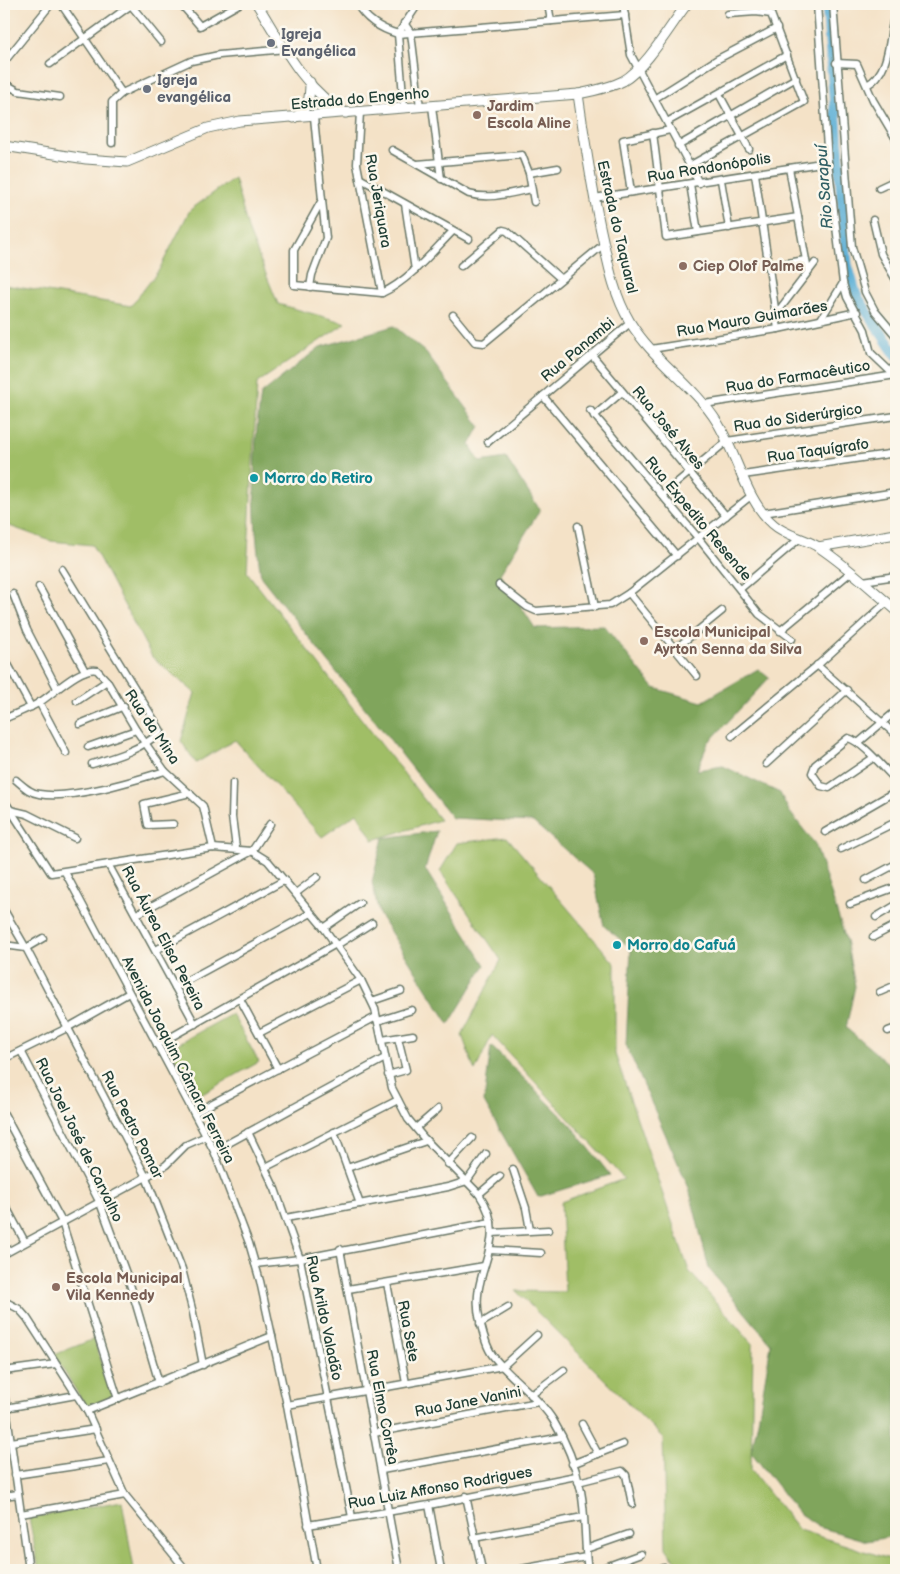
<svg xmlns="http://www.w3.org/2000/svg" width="900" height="1574" viewBox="0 0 900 1574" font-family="'Balsamiq Sans',sans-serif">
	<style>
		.green { fill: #a0be66; stroke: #607e4d }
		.forest { fill: #80a55b; stroke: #507148 }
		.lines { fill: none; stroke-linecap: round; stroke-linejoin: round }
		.river { stroke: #59add5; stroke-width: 11 }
		.minor-casing { stroke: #6a7767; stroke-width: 9 }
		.tertiary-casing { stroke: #6a7767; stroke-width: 11 }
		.minor { stroke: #fff; stroke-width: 6 }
		.tertiary { stroke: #fff; stroke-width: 9 }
		.worship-dot { fill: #6b7280; stroke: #fbf7ec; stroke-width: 2 }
		.education-dot { fill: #8d6e63; stroke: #fbf7ec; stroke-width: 2 }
		.culture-dot { fill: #0f9aa8; stroke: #fbf7ec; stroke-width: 2 }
		.labels { text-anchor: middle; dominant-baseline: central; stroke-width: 5; stroke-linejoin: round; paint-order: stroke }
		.worship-label { font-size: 15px; font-weight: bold; fill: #5b616d; stroke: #fbf7ec; text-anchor: start }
		.street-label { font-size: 15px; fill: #1f3d34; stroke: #fbf7ec }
		.education-label { font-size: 15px; font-weight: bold; fill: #785e54; stroke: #fbf7ec; text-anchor: start }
		.culture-label { font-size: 15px; font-weight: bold; fill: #0d838f; stroke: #fbf7ec; text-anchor: start }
		.water-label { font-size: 16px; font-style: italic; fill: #305f64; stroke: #fbf7ec }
	</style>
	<rect width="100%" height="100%" fill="#fbf7ec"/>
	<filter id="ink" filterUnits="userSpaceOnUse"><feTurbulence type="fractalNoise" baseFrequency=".02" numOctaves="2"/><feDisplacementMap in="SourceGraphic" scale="10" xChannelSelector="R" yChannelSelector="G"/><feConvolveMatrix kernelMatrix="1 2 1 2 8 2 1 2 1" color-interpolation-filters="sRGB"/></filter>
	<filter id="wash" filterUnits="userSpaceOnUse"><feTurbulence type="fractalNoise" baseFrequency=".0096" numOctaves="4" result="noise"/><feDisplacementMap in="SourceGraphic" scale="20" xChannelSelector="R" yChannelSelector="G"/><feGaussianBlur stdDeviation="1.12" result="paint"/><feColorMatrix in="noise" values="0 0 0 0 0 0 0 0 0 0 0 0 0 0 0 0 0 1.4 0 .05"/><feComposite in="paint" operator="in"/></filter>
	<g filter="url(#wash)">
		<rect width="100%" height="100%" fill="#f4e2c7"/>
		<g class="green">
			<polygon points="234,178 249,232 278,304 346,323 257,383 247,572 440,820 373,840 357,813 322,837 235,740 196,763 181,741 195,693 152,657 92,545 51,541 4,524 5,285 131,306 159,270 190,210"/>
			<polygon points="507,837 615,964 615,1054 689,1271 753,1345 751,1470 799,1530 896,1561 896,1570 682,1570 666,1548 663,1438 516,1291 565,1292 561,1202 624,1179 492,1035 475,1071 462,1035 501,960 440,871 457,843"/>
			<polygon points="232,1014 259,1062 197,1097 170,1048"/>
			<polygon points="94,1339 114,1399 87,1408 54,1355"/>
			<polygon points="122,1501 134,1569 39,1570 29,1518"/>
		</g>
		<g class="forest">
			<path d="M394,326L426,353L480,426L470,445L480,462L506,458L540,510L500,574L535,628L604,626L654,688L702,702L758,669L769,678L708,743L697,770L723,766L780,793L789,811L815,844L846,940L855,986L846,1028L896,1070V1541L889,1537L867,1541L822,1528L798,1513L751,1452L758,1421L771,1344L709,1269L689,1188L626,1045L631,948L604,926L593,874L533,822L452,818L261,577C252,516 252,455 261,394L320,347Z"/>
			<polygon points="437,831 425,869 485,965 449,1024 379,914 372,882 383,838"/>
			<polygon points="491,1046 571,1125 610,1175 538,1197 484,1102"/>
		</g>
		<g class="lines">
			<polyline class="river" points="827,4 847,264 856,295 896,355"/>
		</g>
	</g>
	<g filter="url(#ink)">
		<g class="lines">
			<g class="minor-casing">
				<g id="minor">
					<polyline points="61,4 122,93"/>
					<polyline points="130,4 161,42"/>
					<polyline points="181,4 200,26 239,4"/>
					<path d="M357,4C366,20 381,29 398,34L625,15"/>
					<polyline points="548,4 551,21"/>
					<polyline points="623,4 631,55 699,183"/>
					<polyline points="817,4 828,162 843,283 847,297 865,330 871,353 896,377"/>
					<polyline points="833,4 852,247 865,292 875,311 896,336"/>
					<polyline points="833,6 850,4"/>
					<polyline points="404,23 411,33 420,107"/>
					<polyline points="4,62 51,4"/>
					<polyline points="836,63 857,64 873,100 896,139"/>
					<polyline points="50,64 131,5"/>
					<polyline points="4,83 18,91 60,97"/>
					<path d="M867,85C892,72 888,34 896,10"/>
					<polyline points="719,94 749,149"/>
					<polyline points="654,99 716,60 777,28"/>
					<polyline points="432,106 441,179"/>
					<polyline points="404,108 398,34 418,4"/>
					<polyline points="360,112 357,164 382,293"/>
					<path d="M314,117L322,200L294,250V285L382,293C410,280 432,252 453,231"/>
					<polyline points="667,122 787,55"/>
					<polyline points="653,133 666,237 798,217"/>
					<polyline points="112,143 112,102 122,93 191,61 219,55 286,49"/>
					<polyline points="678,146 796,78"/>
					<path d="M392,150L469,194C489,200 511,193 531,189"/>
					<polyline points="417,164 522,155 529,173 534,202"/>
					<polyline points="689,166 804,102 771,14 756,12 728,14"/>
					<polyline points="789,168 808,271"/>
					<polyline points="529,173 558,168"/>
					<polyline points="755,174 778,329"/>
					<polyline points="361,179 469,239"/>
					<polyline points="721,180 729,228"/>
					<polyline points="690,184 698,232"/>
					<polyline points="879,188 896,180"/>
					<polyline points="631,192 623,140 670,130"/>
					<polyline points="594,198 828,162"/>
					<polyline points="405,204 415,270"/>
					<polyline points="873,220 881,254 896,280"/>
					<polyline points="461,266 503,230 507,231 561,279"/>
					<polyline points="770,266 805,260"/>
					<polyline points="310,287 312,275 326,238 322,200"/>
					<polyline points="776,314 815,263"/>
					<polyline points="453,315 475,342 484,343 604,244"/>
					<polyline points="821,319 843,283"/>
					<polyline points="651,349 778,329 857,312"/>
					<polyline points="592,355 726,516"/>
					<polyline points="543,396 677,556"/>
					<polyline points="704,404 896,375"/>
					<polyline points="590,410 699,539 759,614 792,639"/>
					<polyline points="594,416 622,392"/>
					<polyline points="488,442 630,323"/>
					<polyline points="743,475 896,453"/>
					<polyline points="662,495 727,441 896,416"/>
					<polyline points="763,513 896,492"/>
					<polyline points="578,526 595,607"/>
					<path d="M62,569L161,731C143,749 116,757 92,764"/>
					<polyline points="863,581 896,576"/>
					<polyline points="499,585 527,607 536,611 610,605 629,593 752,495"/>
					<polyline points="39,587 85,671"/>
					<polyline points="740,589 800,538"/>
					<polyline points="629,593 697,676"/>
					<polyline points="13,594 27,630 57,688"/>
					<polyline points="780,631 851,572"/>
					<polyline points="675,649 722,611"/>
					<polyline points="4,657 31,707"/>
					<polyline points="817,665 896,735"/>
					<polyline points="77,701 107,681"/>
					<polyline points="39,702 66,753"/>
					<path d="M4,719C16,713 29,709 40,702C53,694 81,666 97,670L107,681L136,730L165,771L203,806L213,848"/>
					<polyline points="80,724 124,706"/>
					<polyline points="732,736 819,664 887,602"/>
					<polyline points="858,743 896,711"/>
					<polyline points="88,747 136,730"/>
					<path d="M873,758L829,788L821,786L812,773L815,765L848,738C863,742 884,769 896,780"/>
					<polyline points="766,764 847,690"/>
					<path d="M16,780C23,786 30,793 39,794C72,800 133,781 165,771"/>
					<polyline points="233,783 232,817 236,848"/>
					<path d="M4,800L51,873L213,848L252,851L268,861L324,928L361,980L375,1009L392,1088L408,1119L423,1137L479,1194C513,1244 467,1270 480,1321C483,1333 486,1347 493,1356C511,1379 537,1395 553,1420C566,1441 576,1467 581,1491C586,1517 584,1544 588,1570"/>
					<polyline points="10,810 27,814 75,838"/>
					<polyline points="173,824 148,825 144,804 190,793"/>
					<polyline points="825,832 896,791"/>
					<polyline points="841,849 896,822"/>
					<polyline points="108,864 195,1024"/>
					<polyline points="65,872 214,1151 249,1243 260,1281 287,1405 317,1570"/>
					<polyline points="866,880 896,864"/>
					<polyline points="296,893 317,877"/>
					<polyline points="850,904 896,887"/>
					<polyline points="4,910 26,948 146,1177 182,1269 193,1313 203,1365"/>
					<polyline points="137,914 252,851 270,824"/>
					<polyline points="876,917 896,905"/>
					<polyline points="324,928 360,903"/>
					<polyline points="873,937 896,925"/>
					<polyline points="4,945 26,948 43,938"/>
					<polyline points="337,945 372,923"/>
					<polyline points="156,950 285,880"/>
					<polyline points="175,987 311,913"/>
					<polyline points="880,992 896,985"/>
					<polyline points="240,999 278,1069"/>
					<polyline points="372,1001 401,991"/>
					<polyline points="378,1021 412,1010"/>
					<polyline points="888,1031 896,1028"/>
					<polyline points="259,1033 361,980"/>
					<polyline points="382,1040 413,1035"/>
					<polyline points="157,1045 336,944"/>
					<polyline points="21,1051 100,1203 130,1284 159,1383"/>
					<polyline points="4,1059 67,1028 129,993"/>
					<polyline points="388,1075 406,1070 398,1038"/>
					<polyline points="194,1113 376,1017"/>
					<polyline points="4,1114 62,1222 118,1399"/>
					<polyline points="416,1128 438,1109"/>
					<polyline points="248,1132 275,1189 300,1259 352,1517"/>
					<polyline points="334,1132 360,1204"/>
					<polyline points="214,1151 385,1058"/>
					<polyline points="448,1164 472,1138"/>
					<polyline points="266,1167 398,1100"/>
					<polyline points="347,1168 426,1141"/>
					<polyline points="513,1169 526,1208 530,1230"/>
					<polyline points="479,1194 500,1176"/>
					<polyline points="4,1203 25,1242"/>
					<polyline points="286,1218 448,1187 467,1181 486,1154"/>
					<polyline points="492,1233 548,1230"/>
					<polyline points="340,1249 399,1570"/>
					<polyline points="490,1250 541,1253"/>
					<polyline points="4,1254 146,1177 166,1165 186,1145 206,1136"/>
					<polyline points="255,1264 300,1259 491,1222"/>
					<polyline points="387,1283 406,1383"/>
					<polyline points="348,1289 484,1266"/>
					<polyline points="4,1301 19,1309 27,1318 87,1411 125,1495 186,1570"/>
					<polyline points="480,1324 508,1307"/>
					<polyline points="4,1371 56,1364"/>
					<polyline points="4,1393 29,1570"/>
					<polyline points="531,1395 564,1370"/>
					<polyline points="287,1405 503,1366 537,1335"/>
					<polyline points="6,1408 76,1395"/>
					<polyline points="87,1411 272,1336"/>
					<polyline points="582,1424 598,1454"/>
					<polyline points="374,1433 538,1402"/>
					<polyline points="11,1442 96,1429"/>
					<polyline points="572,1464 623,1444"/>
					<polyline points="382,1470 562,1437"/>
					<polyline points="15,1475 109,1461"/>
					<polyline points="578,1482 622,1471 626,1475 632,1504"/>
					<polyline points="4,1496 18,1494"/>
					<polyline points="466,1496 482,1570"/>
					<polyline points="429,1505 441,1570"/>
					<polyline points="21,1514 125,1495"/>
					<polyline points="308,1525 429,1505 576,1476"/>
					<polyline points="474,1538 583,1517"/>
					<polyline points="586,1549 629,1534"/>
					<polyline points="516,1570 586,1557"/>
					<polyline points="597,1570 641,1554"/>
					<polyline points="659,1570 664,1568"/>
				</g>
			</g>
			<g class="tertiary-casing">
				<g id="tertiary">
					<path d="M257,4C281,42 305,92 346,113"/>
					<path d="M578,94C585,143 592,192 603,240C609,268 615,297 630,322C653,360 693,384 717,422C736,452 746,501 773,524C786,536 805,538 820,548C847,566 871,589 896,610"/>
					<path d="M294,118C309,108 310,99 310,82"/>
					<path d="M4,146L86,159L127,162L208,128L240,121L578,94C593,91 609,88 623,81C647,67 670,26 687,4"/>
					<polyline points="818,547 896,534"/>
				</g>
			</g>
			<use href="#minor" class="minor"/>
			<use href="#tertiary" class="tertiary"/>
		</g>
	</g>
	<g class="worship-dot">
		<circle cx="271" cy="43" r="5"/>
		<circle cx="147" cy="89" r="5"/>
	</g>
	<g class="education-dot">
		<circle cx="477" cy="115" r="5"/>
		<circle cx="683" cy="266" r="5"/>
		<circle cx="644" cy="641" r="5"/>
		<circle cx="56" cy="1287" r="5"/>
	</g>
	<g class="culture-dot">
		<circle cx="254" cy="478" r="5"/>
		<circle cx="617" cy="945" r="5"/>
	</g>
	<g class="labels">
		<g class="worship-label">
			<text x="281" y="34">Igreja<tspan x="281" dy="17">Evangélica</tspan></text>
			<text x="157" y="80">Igreja<tspan x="157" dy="17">evangélica</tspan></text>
		</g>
		<g class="street-label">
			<text transform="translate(360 99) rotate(-5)">Estrada do Engenho</text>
			<text transform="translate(709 168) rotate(-9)">Rua Rondonópolis</text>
			<text transform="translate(378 201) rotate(80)">Rua Jeriquara</text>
			<text transform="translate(617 227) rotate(77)">Estrada do Taquaral</text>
			<text transform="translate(752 319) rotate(-10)">Rua Mauro Guimarães</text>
			<text transform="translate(578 350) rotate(-40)">Rua Panambi</text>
			<text transform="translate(798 377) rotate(-9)">Rua do Farmacêutico</text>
			<text transform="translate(798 418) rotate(-8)">Rua do Siderúrgico</text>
			<text transform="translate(668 428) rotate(50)">Rua José Alves</text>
			<text transform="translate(818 451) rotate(-8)">Rua Taquígrafo</text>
			<text transform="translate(698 519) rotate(50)">Rua Expedito Resende</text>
			<text transform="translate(152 727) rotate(56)">Rua da Mina</text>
			<text transform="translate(163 938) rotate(62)">Rua Áurea Elisa Pereira</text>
			<text transform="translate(178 1060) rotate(63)">Avenida Joaquim Câmara Ferreira</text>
			<text transform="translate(132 1125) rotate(63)">Rua Pedro Pomar</text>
			<text transform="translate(79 1140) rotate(64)">Rua Joel José de Carvalho</text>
			<text transform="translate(324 1318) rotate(78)">Rua Arildo Valadão</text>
			<text transform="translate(408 1331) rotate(79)">Rua Sete</text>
			<text transform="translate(468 1402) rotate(-11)">Rua Jane Vanini</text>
			<text transform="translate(382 1407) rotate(79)">Rua Elmo Corrêa</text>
			<text transform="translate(440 1488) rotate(-10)">Rua Luiz Affonso Rodrigues</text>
		</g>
		<g class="education-label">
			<text x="487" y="106">Jardim<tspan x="487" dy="17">Escola Aline</tspan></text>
			<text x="693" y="266">Ciep Olof Palme</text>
			<text x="654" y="632">Escola Municipal<tspan x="654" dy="17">Ayrton Senna da Silva</tspan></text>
			<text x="66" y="1278">Escola Municipal<tspan x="66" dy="17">Vila Kennedy</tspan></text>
		</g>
		<g class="culture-label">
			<text x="264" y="478">Morro do Retiro</text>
			<text x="627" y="945">Morro do Cafuá</text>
		</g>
		<g class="water-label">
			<text transform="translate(825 187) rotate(-94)">Rio Sarapuí</text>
		</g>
	</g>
	<rect width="900" height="1574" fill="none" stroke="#fbf7ec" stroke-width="20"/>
</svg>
